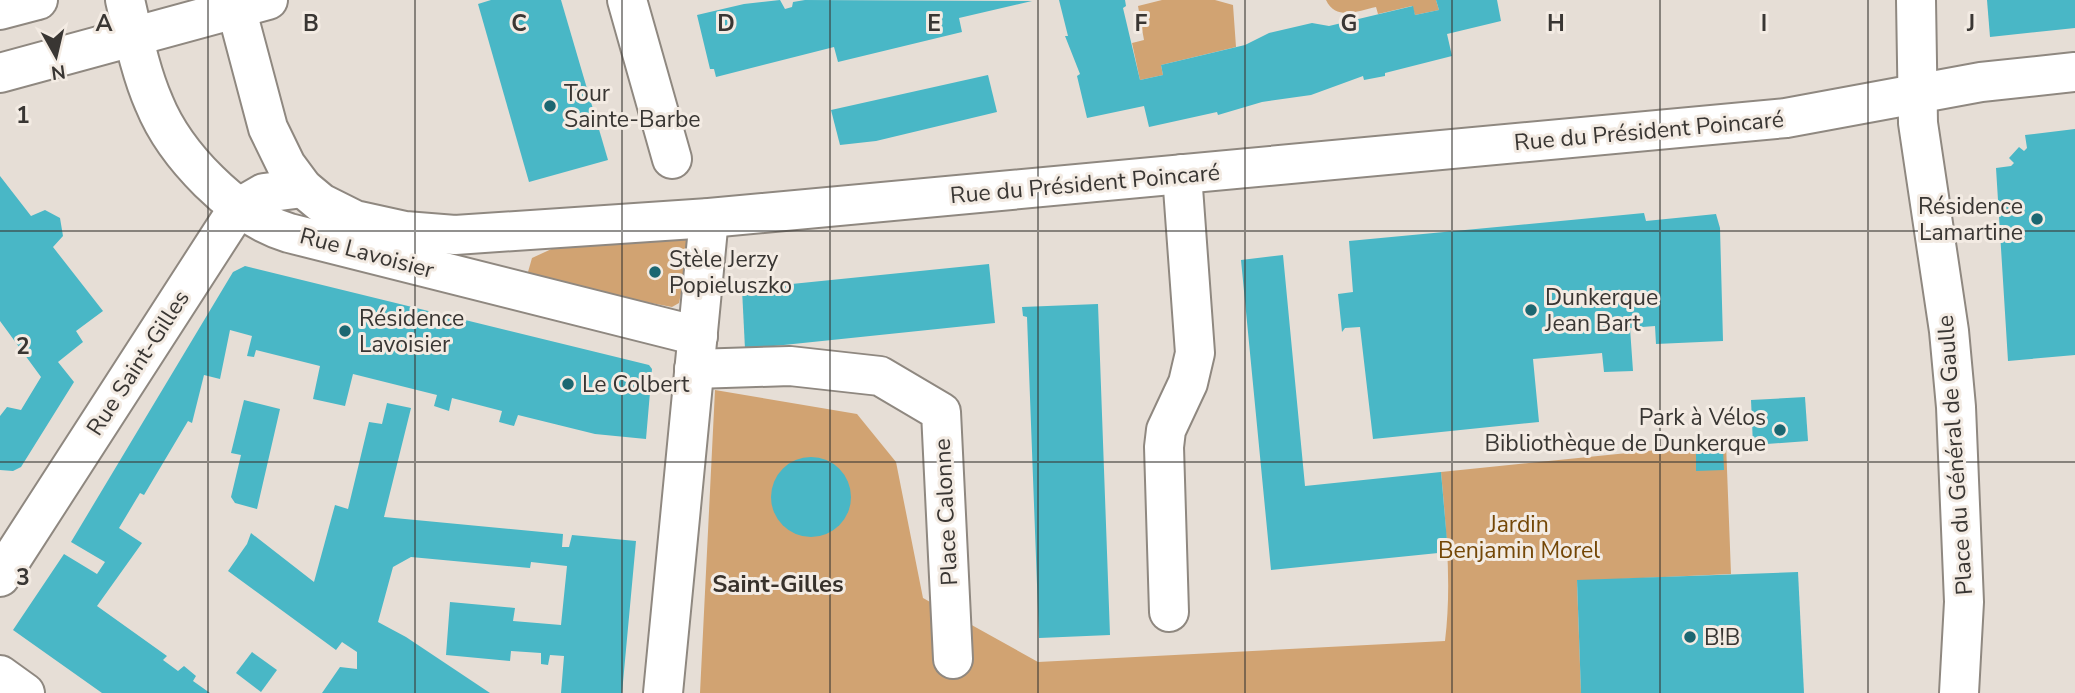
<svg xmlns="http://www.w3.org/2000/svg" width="2075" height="693" viewBox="0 0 2075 693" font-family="'Nunito Sans',sans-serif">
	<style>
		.green { fill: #d1a372 }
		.building { fill: #49b7c6 }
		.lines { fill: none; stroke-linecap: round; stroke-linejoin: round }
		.minor-casing { stroke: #8f8880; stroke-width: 42 }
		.minor { stroke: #fff; stroke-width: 38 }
		.grid { fill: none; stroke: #393633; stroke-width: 2; stroke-opacity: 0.55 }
		.poi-dot { fill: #1c6771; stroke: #f3ebe3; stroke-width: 2.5 }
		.labels { text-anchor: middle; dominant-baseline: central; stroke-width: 6; stroke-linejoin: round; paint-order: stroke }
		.poi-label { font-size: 23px; fill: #393633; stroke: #f3ebe3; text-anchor: start }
		.street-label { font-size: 23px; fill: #393633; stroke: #f3ebe3 }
		.park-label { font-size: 23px; fill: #744707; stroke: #f3ebe3 }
		.neighbourhood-label { font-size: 24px; font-weight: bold; fill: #37312b; stroke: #f3ebe3 }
		.grid-label { font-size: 23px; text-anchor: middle; font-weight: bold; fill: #393633; stroke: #f3ebe3; stroke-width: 6; stroke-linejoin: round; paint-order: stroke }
	</style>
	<rect width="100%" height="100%" fill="#e6ded6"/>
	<g class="green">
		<polygon points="1162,0 1215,0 1233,5 1236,47 1161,65 1163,75 1140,80 1132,43 1144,40 1138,6"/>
		<path d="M1326,0H1436L1439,10L1415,15L1412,6L1378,14L1376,7C1358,11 1336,21 1326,0Z"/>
		<polygon points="688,239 691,245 679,303 672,307 536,281 528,272 532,258 558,246"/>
		<path d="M715,390L857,414L896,462L923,598L1038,662L1445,641C1452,584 1446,529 1441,472L1726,443L1731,574L1577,581L1581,693H700Z"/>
	</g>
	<g class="building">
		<polygon points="491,0 561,0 608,160 529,182 478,4"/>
		<polygon points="780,0 785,9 792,7 793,2 805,0 1032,1 959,18 962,32 838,62 834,47 716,77 714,69 710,69 697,15 744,4"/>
		<polygon points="1059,0 1125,0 1126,6 1123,8 1140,80 1163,75 1161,65 1245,45 1269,33 1312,23 1329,26 1413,6 1415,15 1439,10 1436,0 1497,0 1501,21 1447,34 1452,56 1385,73 1385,76 1364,80 1363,76 1311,95 1262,102 1218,115 1217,112 1149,127 1144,106 1087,118 1077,76 1080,74 1065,36 1068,36"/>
		<polygon points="1987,0 2075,0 2075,28 1990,37"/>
		<polygon points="988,75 997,112 876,141 840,145 831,110"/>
		<polygon points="2075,129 2075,355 2008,361 1996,168 2011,166 2014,163 2009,158 2019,147 2024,151 2027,148 2025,135"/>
		<polygon points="0,176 31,216 45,210 60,218 63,236 53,247 103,311 76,331 83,342 58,362 74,382 21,467 13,471 0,470 0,416 7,407 21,410 41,377 0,321"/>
		<polygon points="1644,213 1646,221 1716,214 1720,228 1723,341 1656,344 1655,326 1630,328 1633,371 1604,372 1602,353 1533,359 1539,422 1373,439 1360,327 1345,328 1342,332 1338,294 1353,292 1349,241"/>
		<polygon points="1283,255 1305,486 1441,472 1448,552 1271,570 1241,260"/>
		<polygon points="989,264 995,323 745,349 742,289"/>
		<polygon points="245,266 649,365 652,369 646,439 595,434 518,415 514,426 499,422 502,411 452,398 449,411 434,406 437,395 353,374 345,406 313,399 320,366 256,350 254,357 247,356 252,336 230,330 220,379 204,375 192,423 188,421 144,495 140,493 119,528 142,543 97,606 167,656 163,660 178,671 184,666 196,676 193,681 210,693 102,693 13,630 64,554 97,574 105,562 71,542 233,272"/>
		<polygon points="1098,304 1110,635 1039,638 1027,317 1023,316 1022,307"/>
		<polygon points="1805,397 1808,441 1753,445 1751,400"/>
		<polygon points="244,400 280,409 257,509 235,503 231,497 241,455 231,453"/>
		<polygon points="387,403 411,408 384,517 563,534 562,547 569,547 572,535 636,541 622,693 561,693 564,656 550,655 548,665 541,664 541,653 511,651 510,661 446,655 450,602 515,608 513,621 561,625 567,566 531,562 530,568 411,557 393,567 378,622 406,637 490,693 322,693 340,667 357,669 357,652 342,642 336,650 228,571 247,544 251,533 314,582 335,505 348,509 369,422 382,424"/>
		<polygon points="1723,448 1724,470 1696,471 1696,449"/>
		<circle cx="811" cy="497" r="40"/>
		<polygon points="1798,572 1804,693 1581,693 1577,580"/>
		<polygon points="252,652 277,670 261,692 236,673"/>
	</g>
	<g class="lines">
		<g class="minor-casing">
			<g id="minor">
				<path d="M125,0C133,34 140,71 154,103C175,155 235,217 289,233L698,336"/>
				<polyline points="234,0 268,128 286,165 303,188 321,203 355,220 405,231 455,235 709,218 1786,118 1981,82 2075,72"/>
				<polyline points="627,0 672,159"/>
				<polyline points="1916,0 1918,123 1949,331 1956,407 1964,602 1959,693"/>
				<polyline points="0,10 38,0"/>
				<polyline points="0,73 268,0"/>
				<polyline points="694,369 790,366 880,376 941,412 953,659"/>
				<polyline points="0,577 238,208 264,193 303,188"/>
				<polyline points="1169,612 1164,447 1166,430 1188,383 1195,353 1182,174"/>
				<polyline points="0,675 25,693"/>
				<polyline points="663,693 709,218"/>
			</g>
		</g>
		<use href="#minor" class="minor"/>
	</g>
	<path class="grid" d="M208,0V693M415,0V693M622,0V693M830,0V693M1038,0V693M1245,0V693M1452,0V693M1660,0V693M1868,0V693M0,231H2075M0,462H2075"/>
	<g class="poi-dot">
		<circle cx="550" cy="106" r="7"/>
		<circle cx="2037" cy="219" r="7"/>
		<circle cx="655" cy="272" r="7"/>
		<circle cx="1531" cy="310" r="7"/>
		<circle cx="345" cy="331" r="7"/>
		<circle cx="568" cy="384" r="7"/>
		<circle cx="1780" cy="430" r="7"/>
		<circle cx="1690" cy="637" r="7"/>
	</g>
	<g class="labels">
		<g class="poi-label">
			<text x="564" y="93">Tour<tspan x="564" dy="26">Sainte-Barbe</tspan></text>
			<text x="2023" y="206" text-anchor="end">Résidence<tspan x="2023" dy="26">Lamartine</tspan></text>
			<text x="669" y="259">Stèle Jerzy<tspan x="669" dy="26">Popieluszko</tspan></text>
			<text x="1545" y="297">Dunkerque<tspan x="1545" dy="26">Jean Bart</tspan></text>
			<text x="359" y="318">Résidence<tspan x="359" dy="26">Lavoisier</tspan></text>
			<text x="582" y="384">Le Colbert</text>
			<text x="1766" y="417" text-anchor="end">Park à Vélos<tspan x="1766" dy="26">Bibliothèque de Dunkerque</tspan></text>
			<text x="1704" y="637">B!B</text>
		</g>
		<g class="street-label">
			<text transform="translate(1649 131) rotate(-5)">Rue du Président Poincaré</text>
			<text transform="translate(1085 184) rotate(-5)">Rue du Président Poincaré</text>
			<text transform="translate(367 253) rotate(15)">Rue Lavoisier</text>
			<text transform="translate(138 363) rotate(-57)">Rue Saint-Gilles</text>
			<text transform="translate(1955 455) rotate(-94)">Place du Général de Gaulle</text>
			<text transform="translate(946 512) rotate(-93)">Place Calonne</text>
		</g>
		<g class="park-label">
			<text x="1519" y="524">Jardin<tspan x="1519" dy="26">Benjamin Morel</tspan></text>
		</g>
		<g class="neighbourhood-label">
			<text x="778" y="584">Saint-Gilles</text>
		</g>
	</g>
	<g class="grid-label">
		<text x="104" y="31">A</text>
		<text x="311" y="31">B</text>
		<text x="519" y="31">C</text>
		<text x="726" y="31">D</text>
		<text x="934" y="31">E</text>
		<text x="1141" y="31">F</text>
		<text x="1349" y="31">G</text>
		<text x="1556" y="31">H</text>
		<text x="1764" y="31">I</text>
		<text x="1971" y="31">J</text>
		<text x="23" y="123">1</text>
		<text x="23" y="354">2</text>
		<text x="23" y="585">3</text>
	</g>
	<g transform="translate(56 56) rotate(172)" stroke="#f3ebe3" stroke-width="5" paint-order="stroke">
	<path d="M0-5L12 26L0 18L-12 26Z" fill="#393633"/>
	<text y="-10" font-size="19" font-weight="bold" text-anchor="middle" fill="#393633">N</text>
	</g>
</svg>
